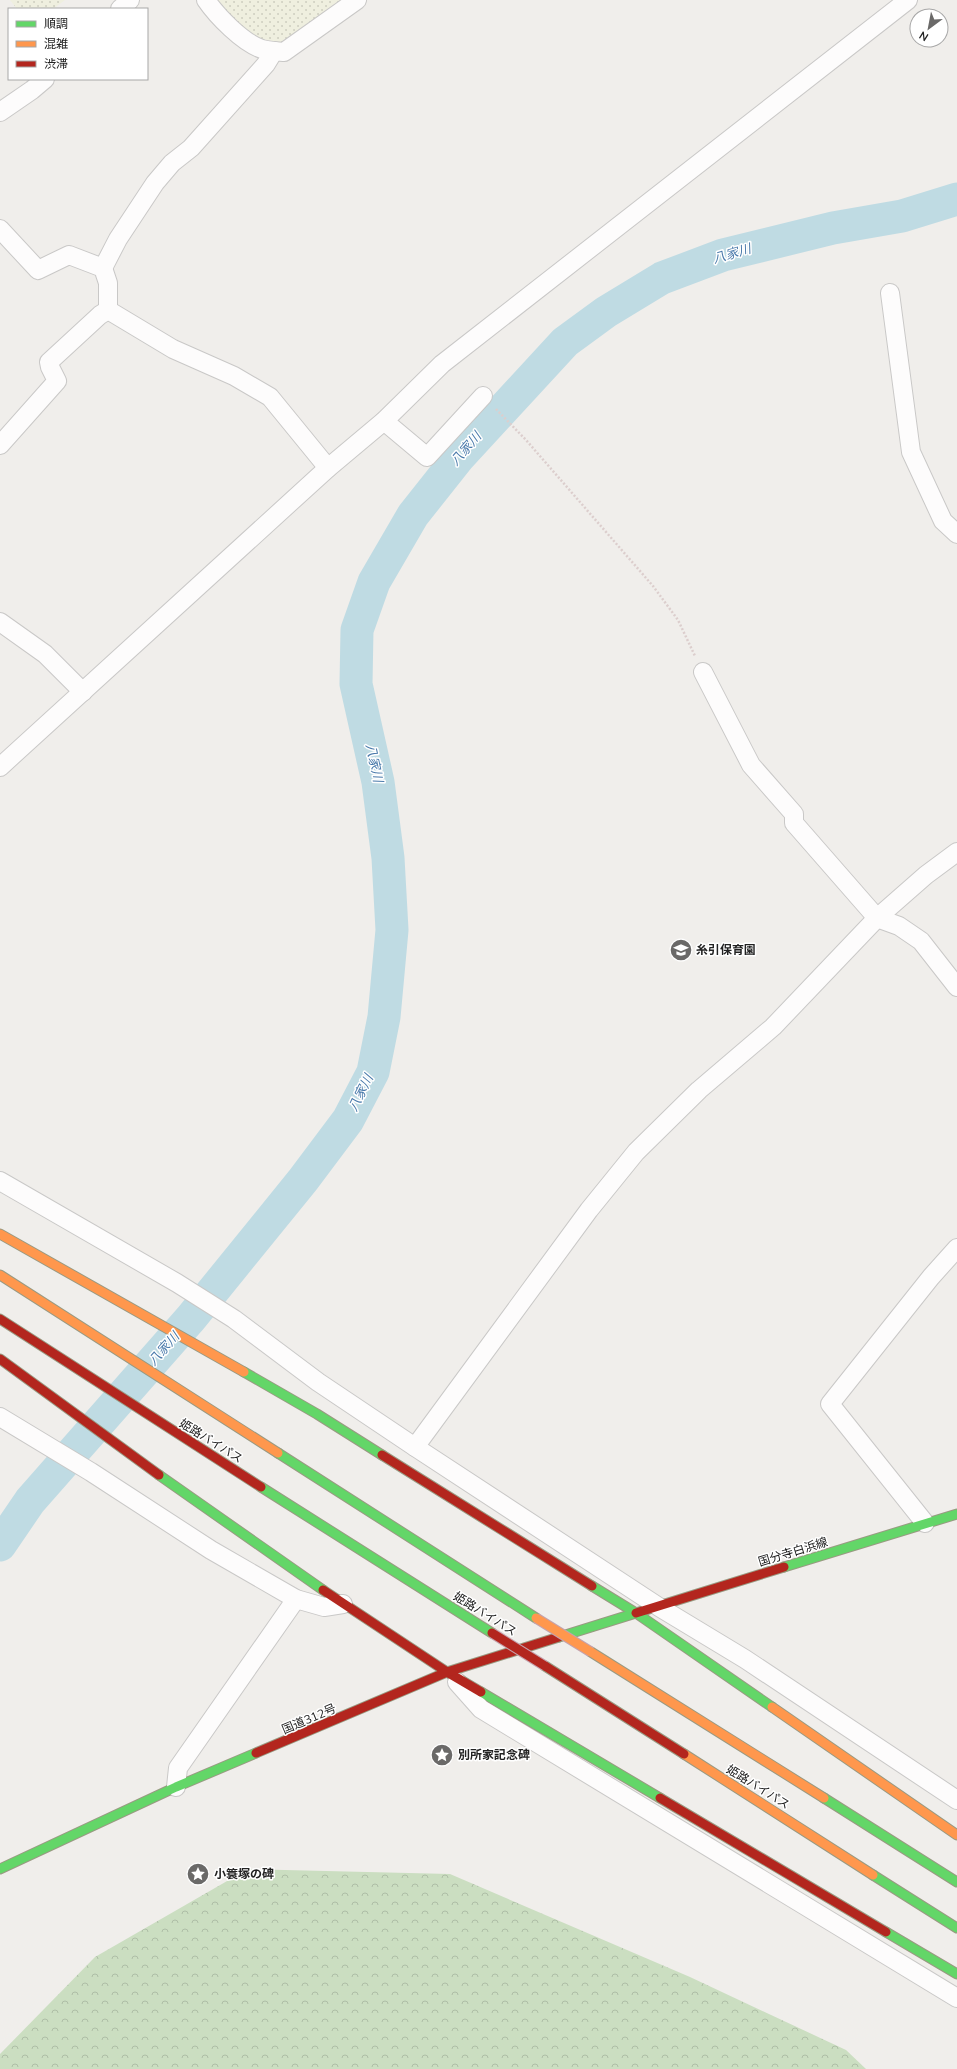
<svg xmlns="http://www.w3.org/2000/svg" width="957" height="2069" viewBox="0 0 957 2069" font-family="'Nunito Sans','Noto Sans JP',sans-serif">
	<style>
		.farmland { fill: url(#farmland-dots) }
		.forest { fill: url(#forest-crowns) }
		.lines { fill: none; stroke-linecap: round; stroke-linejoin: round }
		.river { stroke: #bfdbe3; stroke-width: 33 }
		.street-casing { stroke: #c9c8c7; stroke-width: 20 }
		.fast-casing { stroke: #999a82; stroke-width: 11 }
		.slow-casing { stroke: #999a82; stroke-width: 11 }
		.jam-casing { stroke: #999a82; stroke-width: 11 }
		.path { stroke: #dccecd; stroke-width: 2.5; stroke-dasharray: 2 2; stroke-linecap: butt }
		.street { stroke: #fdfcfc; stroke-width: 18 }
		.fast { stroke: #63d668; stroke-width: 9 }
		.slow { stroke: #ff974d; stroke-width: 9 }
		.jam { stroke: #b3261e; stroke-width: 9 }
		.slow-bridge-casing { stroke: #c5a2ac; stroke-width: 11; stroke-linecap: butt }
		.jam-bridge-casing { stroke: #c5a2ac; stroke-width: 11; stroke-linecap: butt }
		.slow-bridge { stroke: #ff974d; stroke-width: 9 }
		.jam-bridge { stroke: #b3261e; stroke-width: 9 }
		.labels { text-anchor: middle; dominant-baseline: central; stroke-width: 3; stroke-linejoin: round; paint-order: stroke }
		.poi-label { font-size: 12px; font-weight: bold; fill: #222; stroke: #fff; text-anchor: start }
		.street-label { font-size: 12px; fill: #222; stroke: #fff }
		.water-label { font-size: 13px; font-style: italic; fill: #4a7aab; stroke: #fff }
	</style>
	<defs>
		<pattern id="farmland-dots" width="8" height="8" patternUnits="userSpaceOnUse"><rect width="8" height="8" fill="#efefdf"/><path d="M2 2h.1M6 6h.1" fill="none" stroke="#cdcdbf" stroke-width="1.8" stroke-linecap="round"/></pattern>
		<pattern id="forest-crowns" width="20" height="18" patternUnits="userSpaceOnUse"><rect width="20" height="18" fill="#cbdec1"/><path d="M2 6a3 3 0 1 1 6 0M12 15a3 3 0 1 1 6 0" fill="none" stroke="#aebea6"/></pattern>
	</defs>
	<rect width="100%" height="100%" fill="#f0eeeb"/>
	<g class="farmland">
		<polygon points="10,0 65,0 53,9 17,9"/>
		<polygon points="217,0 342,0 283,43 246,36"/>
	</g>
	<polygon class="forest" points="248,1869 450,1874 690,1977 846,2050 866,2069 0,2069 0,2054 95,1957"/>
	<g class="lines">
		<polyline class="river" points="0,1545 30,1501 191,1318 303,1180 348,1120 373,1072 384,1017 392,930 388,858 378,782 356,684 357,630 374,582 413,515 459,457 565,342 606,312 662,278 723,255 833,228 902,216 957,199"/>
		<g class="street-casing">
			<g id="street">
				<path d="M206,0C217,16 243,43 262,49C269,51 277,51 284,52L357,0"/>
				<polyline points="120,9 130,0"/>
				<polyline points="0,112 32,90 45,79"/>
				<polyline points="0,229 38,270 69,255 103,268 108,283 108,310"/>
				<polyline points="103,268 118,239 155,183 172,163 191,148 266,64 274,51"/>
				<polyline points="890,293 911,452 943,521 957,534"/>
				<polyline points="108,310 173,349 234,376 270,397 328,468"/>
				<polyline points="384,421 427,457 483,396"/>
				<polyline points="0,445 57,381 50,367 49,362 100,315 108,310"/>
				<polyline points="0,622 45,654 83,692"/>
				<polyline points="703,672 751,765 794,814 794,823 877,918 899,926 921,941 957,987"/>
				<polyline points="0,767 328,468 384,421 442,364 908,0"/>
				<polyline points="0,1181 177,1283 234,1319 318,1382 415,1447 659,1607 745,1659 957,1800"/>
				<polyline points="0,1417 91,1472 211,1550 296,1599 324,1607 343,1604"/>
				<polyline points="415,1447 589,1210 636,1152 699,1090 773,1027 877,918 926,875 957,852"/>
				<polyline points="925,1523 830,1404 931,1277 957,1248"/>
				<polyline points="457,1682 481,1709 957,1998"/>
				<polyline points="176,1787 178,1768 296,1599"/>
			</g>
		</g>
		<g class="fast-casing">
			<g id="fast">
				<polyline points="244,1372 317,1414 382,1455"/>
				<polyline points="278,1453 536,1618"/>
				<polyline points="159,1475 323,1590"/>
				<polyline points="261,1487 492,1633"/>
				<polyline points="784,1567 957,1514"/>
				<polyline points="592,1586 636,1613 772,1707"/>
				<polyline points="559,1637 636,1613"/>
				<polyline points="481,1692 660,1798"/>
				<polyline points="824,1798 957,1882"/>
				<polyline points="0,1869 176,1787 256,1753"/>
				<polyline points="873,1875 957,1928"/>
				<polyline points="886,1932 957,1974"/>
			</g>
		</g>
		<g class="slow-casing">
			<g id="slow">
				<polyline points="0,1234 244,1372"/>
				<polyline points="0,1275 278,1453"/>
				<polyline points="591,1652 824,1798"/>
				<polyline points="772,1707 957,1835"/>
				<polyline points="684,1754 873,1875"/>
			</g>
		</g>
		<g class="jam-casing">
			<g id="jam">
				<polyline points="0,1319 261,1487"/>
				<polyline points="0,1359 159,1475"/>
				<polyline points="382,1455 592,1586"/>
				<polyline points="323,1590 447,1672 481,1692"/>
				<polyline points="636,1613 784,1567"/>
				<polyline points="545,1666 684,1754"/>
				<polyline points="256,1753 447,1672 559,1637"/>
				<polyline points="660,1798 886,1932"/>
			</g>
		</g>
		<polyline class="path" points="496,409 526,440 653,586 678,620 695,656"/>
		<use href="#street" class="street"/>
		<use href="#fast" class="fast"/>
		<use href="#slow" class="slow"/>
		<use href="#jam" class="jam"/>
		<g class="slow-bridge-casing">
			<polyline id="slow-bridge" points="536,1618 591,1652"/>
		</g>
		<g class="jam-bridge-casing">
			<polyline id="jam-bridge" points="492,1633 545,1666"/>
		</g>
		<use href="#slow-bridge" class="slow-bridge"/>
		<use href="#jam-bridge" class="jam-bridge"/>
	</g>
	<defs>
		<g id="school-disc" transform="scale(1.15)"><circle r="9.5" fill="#6a6968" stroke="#fff"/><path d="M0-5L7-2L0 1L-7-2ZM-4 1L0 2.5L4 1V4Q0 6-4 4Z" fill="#fff"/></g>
		<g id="sight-disc" transform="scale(1.15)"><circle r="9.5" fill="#6a6968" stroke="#fff"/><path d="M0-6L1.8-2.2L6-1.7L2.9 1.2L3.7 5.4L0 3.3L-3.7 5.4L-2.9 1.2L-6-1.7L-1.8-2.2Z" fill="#fff"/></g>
	</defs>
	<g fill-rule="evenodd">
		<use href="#school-disc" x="681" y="950"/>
		<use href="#sight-disc" x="442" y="1755"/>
		<use href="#sight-disc" x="198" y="1874"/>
	</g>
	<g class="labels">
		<g class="poi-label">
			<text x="696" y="950">糸引保育園</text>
			<text x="458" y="1755">別所家記念碑</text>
			<text x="214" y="1874">小簑塚の碑</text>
		</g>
		<g class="street-label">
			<text transform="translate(211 1441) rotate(32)">姫路バイパス</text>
			<text transform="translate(793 1552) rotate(-17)">国分寺白浜線</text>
			<text transform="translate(485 1614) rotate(32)">姫路バイパス</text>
			<text transform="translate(309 1719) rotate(-23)">国道312号</text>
			<text transform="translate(758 1787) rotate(32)">姫路バイパス</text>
		</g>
		<g class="water-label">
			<text transform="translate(732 254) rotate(-16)">八家川</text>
			<text transform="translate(466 449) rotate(-49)">八家川</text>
			<text transform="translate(374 763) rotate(78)">八家川</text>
			<text transform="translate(361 1093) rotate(-64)">八家川</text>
			<text transform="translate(164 1349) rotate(-48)">八家川</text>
		</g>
	</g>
	<rect x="8" y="8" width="140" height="72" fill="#ffffff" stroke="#a7a7a7"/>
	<rect x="16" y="21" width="20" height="6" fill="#63d668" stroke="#a7a7a7"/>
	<text x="44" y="28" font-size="12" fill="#222222">順調</text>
	<rect x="16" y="41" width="20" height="6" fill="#ff974d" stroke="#a7a7a7"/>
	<text x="44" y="48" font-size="12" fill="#222222">混雑</text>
	<rect x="16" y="61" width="20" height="6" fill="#b3261e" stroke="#a7a7a7"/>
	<text x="44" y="68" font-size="12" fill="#222222">渋滞</text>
	<g transform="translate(929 28) rotate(212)"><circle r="19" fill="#ffffff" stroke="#a7a7a7"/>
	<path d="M0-3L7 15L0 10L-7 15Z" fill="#6a6968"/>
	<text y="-6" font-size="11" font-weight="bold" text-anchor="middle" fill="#222222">N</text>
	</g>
</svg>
